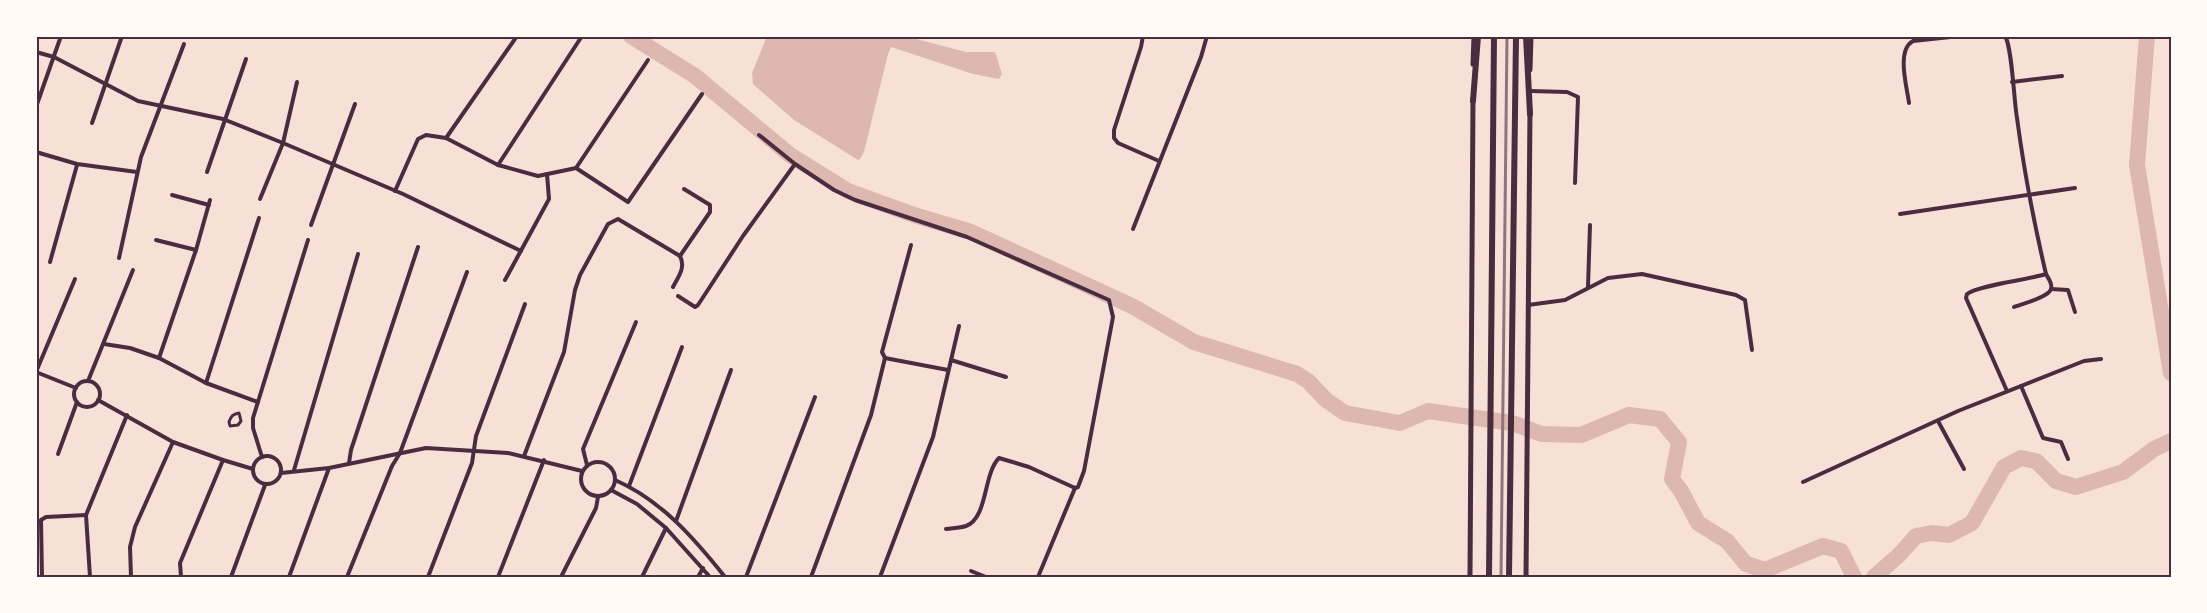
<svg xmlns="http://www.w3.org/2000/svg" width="2207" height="613" viewBox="0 0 2207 613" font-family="'Asap Condensed',sans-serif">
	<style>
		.water { fill: #dcb8b0 }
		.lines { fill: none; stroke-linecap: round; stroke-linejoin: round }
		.river { stroke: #dcb8b0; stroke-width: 16 }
		.pedestrian { stroke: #4a2c40; stroke-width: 3 }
		.minor { stroke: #4a2c40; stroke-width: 4 }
		.secondary { stroke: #4a2c40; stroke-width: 5 }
		.primary { stroke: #4a2c40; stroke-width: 6 }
		.rail { stroke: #8f747c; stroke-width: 3 }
		.neatline { fill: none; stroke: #4a2c40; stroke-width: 2 }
	</style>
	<rect width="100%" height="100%" fill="#f7e1d7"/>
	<polygon class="water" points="767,36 905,36 966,52 995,52 1002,74 999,79 973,74 891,47 888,54 864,152 860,159 858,160 794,120 753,84 752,73"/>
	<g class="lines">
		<g class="river">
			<polyline points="631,36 695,76 790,155 848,191 914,215 971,232 1132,306 1194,342 1297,374 1308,381 1326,400 1345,413 1400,423 1428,411 1512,423 1542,434 1581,435 1629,415 1660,419 1679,442 1672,479 1681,491 1698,523 1727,541 1746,564 1765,570 1823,546 1841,551 1854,577"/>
			<polyline points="2147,36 2137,165 2171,373"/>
			<polyline points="1874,577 1899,555 1916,536 1932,533 1949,535 1972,523 2004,467 2021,458 2036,461 2056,481 2076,487 2123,472 2154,449 2171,441"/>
		</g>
		<path class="pedestrian" d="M239,413L241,421L238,425L230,426L229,422C231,416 233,414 239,413Z"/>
		<g class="minor">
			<polyline points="1143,36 1141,47 1114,130 1114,138 1118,143 1159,161"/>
			<path d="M2005,36C2012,46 2014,102 2017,118C2024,171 2034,223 2046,274C2028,280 1979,285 1967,294L1966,298L2007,391"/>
			<polyline points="36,52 54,57 138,101 223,119 283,143 403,194 521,251"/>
			<polyline points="2012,82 2062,76"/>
			<polyline points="1530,91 1567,92 1578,97 1575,183"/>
			<path d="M1909,103C1907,87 1896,50 1913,41L1960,36"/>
			<polyline points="36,107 61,36"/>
			<polyline points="92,123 122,36"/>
			<path d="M759,135L795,164L834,190L855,200L967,237L1109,300L1113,317L1084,471L1078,487L1075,488L1029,467L999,458C983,474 988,518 966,526C960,528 952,528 946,529"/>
			<polyline points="446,138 517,36"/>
			<polyline points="36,152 77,164 137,172"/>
			<polyline points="498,165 582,36"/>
			<polyline points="576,168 648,60"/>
			<polyline points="207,172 246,59"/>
			<polyline points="395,191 418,139 426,135 446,138 498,165 538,176 576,168 628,202 702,94"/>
			<polyline points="172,195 209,205"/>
			<polyline points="260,199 283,143 297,82"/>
			<polyline points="1900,214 2075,188"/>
			<polyline points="311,225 355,104"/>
			<polyline points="1133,229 1201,57 1207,36"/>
			<polyline points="156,240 196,250"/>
			<polyline points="911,245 882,352 885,358 948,370"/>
			<polyline points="680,256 710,212 710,205 684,189"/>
			<polyline points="119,258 141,157 184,44"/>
			<polyline points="50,262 77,165"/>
			<polyline points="505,280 549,199 547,174"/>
			<polyline points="1588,287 1590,225"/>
			<polyline points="2051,289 2068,290 2075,312"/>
			<polyline points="678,296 695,307 698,305 743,236 795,164"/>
			<polyline points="1528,305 1565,300 1608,278 1642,274 1736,295 1745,300 1752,350"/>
			<path d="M2014,307C2022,304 2049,297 2051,289C2053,284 2048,278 2046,274"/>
			<polyline points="104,344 130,348 159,358 206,383 258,402"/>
			<polyline points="159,358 196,250 210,200"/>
			<polyline points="951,360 1006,377"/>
			<polyline points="36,372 75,279"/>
			<polyline points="36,372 76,388"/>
			<polyline points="88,381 133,270"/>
			<circle cx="87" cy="394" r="13"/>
			<polyline points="206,383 259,218"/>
			<polyline points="2021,386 2043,438 2061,442 2068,459"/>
			<polyline points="98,400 173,442 223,460 253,469"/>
			<polyline points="1938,421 1964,469"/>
			<polyline points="58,454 77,402"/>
			<circle cx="267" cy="470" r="14"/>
			<path d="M524,456L564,352L575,290L580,275L608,224L618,219L680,256C686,268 678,277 673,287"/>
			<polyline points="262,457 253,428 253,418 308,240"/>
			<circle cx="598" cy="479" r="17"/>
			<polyline points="349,463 351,450 418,247"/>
			<polyline points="587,465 583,449 636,322"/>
			<polyline points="294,470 358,254"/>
			<polyline points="281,473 329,468 426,448 508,453 582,471"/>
			<path d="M615,480C661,500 694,538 725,577"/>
			<polyline points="1803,482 1958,411 2084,361 2101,359"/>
			<polyline points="629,486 682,347"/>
			<polyline points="611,490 637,504 666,528 710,577"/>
			<polyline points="676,521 731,370"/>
			<polyline points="971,571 986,577"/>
			<polyline points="42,577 41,520 46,517 86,515"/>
			<polyline points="90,577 86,515 127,415"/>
			<polyline points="131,577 130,547 135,527 173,442"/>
			<polyline points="181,577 180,563 223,460"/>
			<polyline points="231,577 265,485"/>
			<polyline points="289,577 329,468"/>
			<polyline points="347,577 392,466 400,453 467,272"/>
			<polyline points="428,577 472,463 476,436 525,304"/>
			<polyline points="498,577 544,460"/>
			<polyline points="561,577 596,508 598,497"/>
			<polyline points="642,577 666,528"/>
			<polyline points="698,577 703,568"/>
			<polyline points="746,577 815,397"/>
			<polyline points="811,577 871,415 885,358"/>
			<polyline points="880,577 933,437 959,326"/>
			<polyline points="1038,577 1075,488"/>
		</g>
		<g class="secondary">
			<polyline points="1473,64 1474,36"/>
			<polyline points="1530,70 1531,36"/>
			<polyline points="1470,577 1473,98"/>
			<polyline points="1526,577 1530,110"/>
		</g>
		<g class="primary">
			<polyline points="1526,36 1530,114"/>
			<polyline points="1473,101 1478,36"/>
			<polyline points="1489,577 1494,36"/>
			<polyline points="1509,577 1516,36"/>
		</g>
		<polyline class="rail" points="1501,577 1507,36"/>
	</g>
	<rect width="2207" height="613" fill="none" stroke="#fffaf5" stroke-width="75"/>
	<rect x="38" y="38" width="2132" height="538" class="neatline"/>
</svg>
